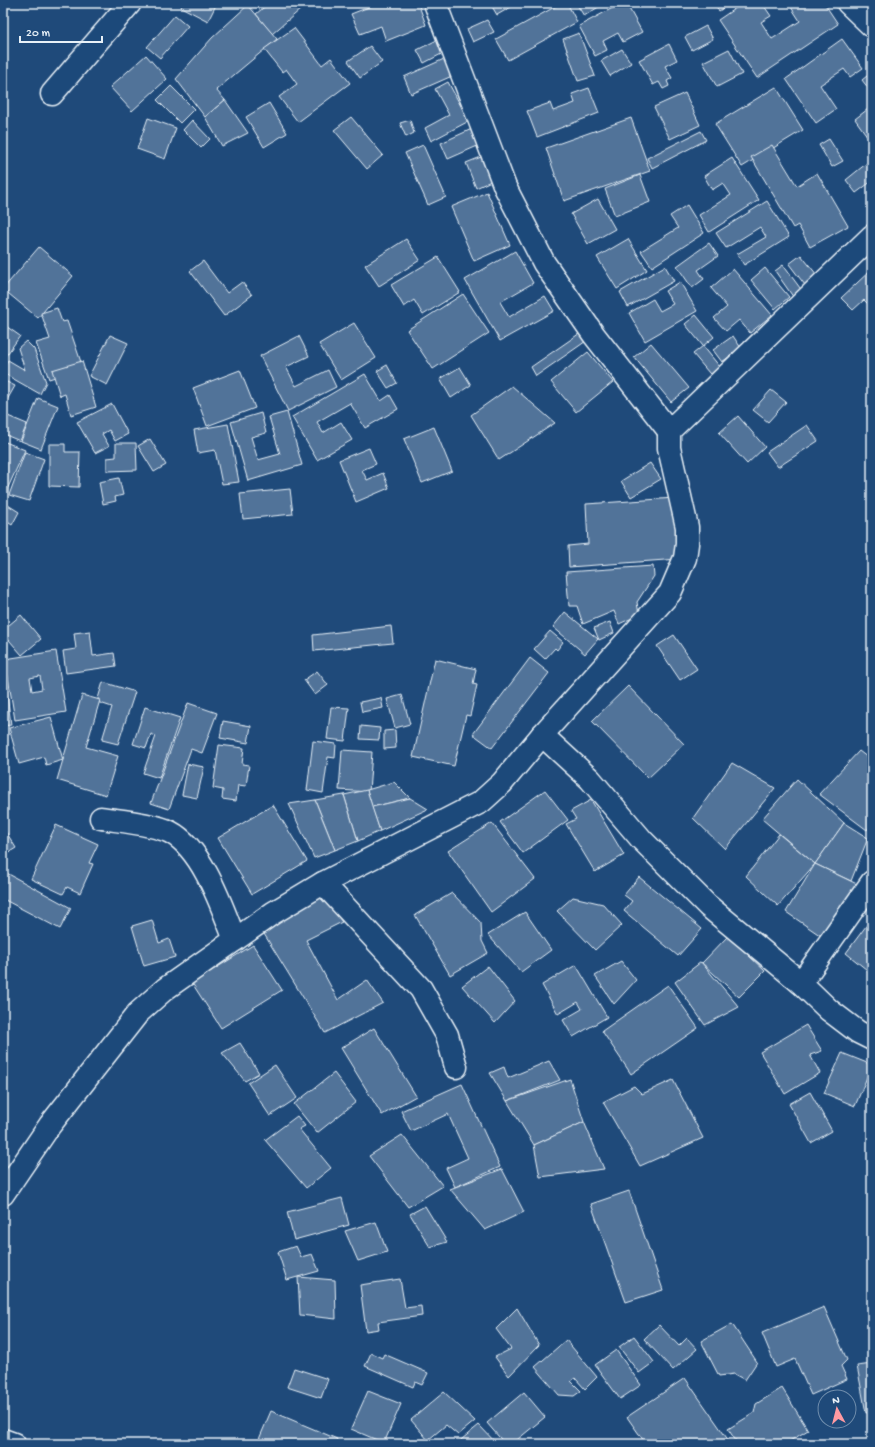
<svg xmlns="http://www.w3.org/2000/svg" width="875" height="1447" viewBox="0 0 875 1447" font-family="'Gochi Hand',sans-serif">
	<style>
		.building { fill: #517399; stroke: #e8f1f8; fill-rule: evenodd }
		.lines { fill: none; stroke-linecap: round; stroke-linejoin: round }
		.minor-casing { stroke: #e8f1f8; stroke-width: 25 }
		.minor { stroke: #1f4a7a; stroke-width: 22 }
	</style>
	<rect width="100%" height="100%" fill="#1f4a7a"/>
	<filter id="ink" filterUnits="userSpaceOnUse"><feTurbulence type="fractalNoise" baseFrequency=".025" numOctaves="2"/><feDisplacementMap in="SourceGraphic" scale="8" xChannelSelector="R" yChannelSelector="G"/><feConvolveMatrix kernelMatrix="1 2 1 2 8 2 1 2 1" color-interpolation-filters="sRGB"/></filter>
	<g filter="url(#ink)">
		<g class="building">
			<polygon points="183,3 217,3 208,21 181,7"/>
			<polygon points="269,3 308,3 272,34 256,14"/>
			<polygon points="379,3 418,3 426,25 386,41 381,26 360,34 351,14"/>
			<polygon points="490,3 518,3 497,15"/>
			<polygon points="562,3 567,3 577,22 508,60 496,39"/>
			<polygon points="576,3 605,3 584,16"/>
			<polygon points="622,3 626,3 642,32 623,42 618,33 603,41 607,50 595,56 579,26"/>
			<polygon points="714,3 731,3 719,11"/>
			<polygon points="743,3 762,3 771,16 761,22 772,39 800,21 789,4 791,3 824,3 838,24 757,78 718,20"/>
			<polygon points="248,5 277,39 216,90 225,100 205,117 176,79 212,38"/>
			<polygon points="175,15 188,26 160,58 147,47"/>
			<polygon points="487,20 494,32 473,42 467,29"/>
			<polygon points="706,26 713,39 692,50 685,37"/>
			<polygon points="294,28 322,65 331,58 350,83 298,122 279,97 297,84 286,69 282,72 264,49"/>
			<polygon points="579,33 595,76 578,81 563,39"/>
			<polygon points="443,37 449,50 424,63 417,50"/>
			<polygon points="842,39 863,68 850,77 844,69 820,85 836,109 816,123 786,79"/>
			<polygon points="669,44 677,60 665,66 672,78 667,81 669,86 663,89 659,82 653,85 639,60"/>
			<polygon points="370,46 382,62 360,78 348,61"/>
			<polygon points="622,49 631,63 610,76 601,61"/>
			<polygon points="729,49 742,74 717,87 703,62"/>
			<polygon points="146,55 167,79 132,111 110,87"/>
			<polygon points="444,59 452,76 411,94 404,77"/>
			<polygon points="872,72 872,93 862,80"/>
			<polygon points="448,82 469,121 431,141 425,128 449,115 435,89"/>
			<polygon points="171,86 194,109 180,123 157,100"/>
			<polygon points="776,87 803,130 742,167 715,124"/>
			<polygon points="589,88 599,113 537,137 527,111 550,103 553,111 575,103 572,94"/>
			<polygon points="685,93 700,125 670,139 654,107"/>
			<polygon points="225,100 248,133 222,146 205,117"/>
			<polygon points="269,103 287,133 264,147 246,117"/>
			<polygon points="872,106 872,139 870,140 855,119"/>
			<polygon points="351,117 383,155 367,169 334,130"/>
			<polygon points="148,118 176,128 165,159 137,149"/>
			<polygon points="631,118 650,171 564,201 546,148"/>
			<polygon points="192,120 210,139 201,148 183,130"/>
			<polygon points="410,120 414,133 406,137 400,123"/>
			<polygon points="474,128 482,144 448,159 441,143"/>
			<polygon points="701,131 706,140 652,168 647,158"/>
			<polygon points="829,139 843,161 832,167 819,145"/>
			<polygon points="423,145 446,197 428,205 405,153"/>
			<polygon points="772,145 797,186 817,173 848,226 810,247 798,225 793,228 751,157"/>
			<polygon points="481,157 491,181 476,188 466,163"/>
			<polygon points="732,158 759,200 709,232 699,215 731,195 723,183 712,190 704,176"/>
			<polygon points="872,159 872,181 856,193 846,180"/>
			<polygon points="640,175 650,202 615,216 605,189"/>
			<polygon points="487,192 510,245 474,261 451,207"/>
			<polygon points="598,199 615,229 588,244 571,214"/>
			<polygon points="767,201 789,237 744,265 737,254 766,237 760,227 726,248 716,233"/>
			<polygon points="687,205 704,233 652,267 641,251 678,228 670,216"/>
			<polygon points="406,239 420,260 379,286 365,265"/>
			<polygon points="628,239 647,270 617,289 597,257"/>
			<polygon points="709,243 718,256 698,270 704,279 692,288 677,266"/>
			<polygon points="39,247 73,276 38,318 3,289"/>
			<polygon points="515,251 533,283 500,302 509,317 545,296 554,311 500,341 465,280"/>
			<polygon points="801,255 817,275 805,285 789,264"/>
			<polygon points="438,257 460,292 423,315 414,300 404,307 391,285"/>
			<polygon points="203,261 227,293 242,282 252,295 224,316 190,271"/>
			<polygon points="783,265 803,292 794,298 775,271"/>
			<polygon points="665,266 674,281 628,307 620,292"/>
			<polygon points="765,268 789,297 775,309 751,280"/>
			<polygon points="733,269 772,315 750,333 739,320 726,331 714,318 727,307 711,288"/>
			<polygon points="872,269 872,308 864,300 853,310 841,298"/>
			<polygon points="680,282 697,311 645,341 629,313 653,299 660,311 673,304 665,291"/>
			<polygon points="463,294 489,333 433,369 407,330"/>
			<polygon points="57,308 62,322 67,321 83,368 49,379 36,343 50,339 41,313"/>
			<polygon points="696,315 714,337 703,346 685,324"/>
			<polygon points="354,323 376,358 341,380 319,344"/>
			<polygon points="3,324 20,336 3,360"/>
			<polygon points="583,331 589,339 536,376 531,367"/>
			<polygon points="110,335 128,343 107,385 89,376"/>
			<polygon points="299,336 309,356 286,367 296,386 328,370 336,387 288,411 260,356"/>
			<polygon points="733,336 741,348 722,362 713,350"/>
			<polygon points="26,341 34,349 46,382 40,394 3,373 3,369 8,360 25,370 18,348"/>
			<polygon points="651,343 689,388 671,402 634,357"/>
			<polygon points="703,346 724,372 715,380 693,354"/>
			<polygon points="588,352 613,382 576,412 551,382"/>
			<polygon points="82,361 96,407 71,415 65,394 60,396 52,370"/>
			<polygon points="387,365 397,383 388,388 377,371"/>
			<polygon points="460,367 471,385 451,398 440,379"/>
			<polygon points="240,370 255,408 207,426 193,388"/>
			<polygon points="365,374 381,401 390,395 398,409 365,428 350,403 317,422 323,433 341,422 352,440 317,460 292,417"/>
			<polygon points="3,380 15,386 3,407"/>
			<polygon points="512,386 555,423 499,460 471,415"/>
			<polygon points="771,390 786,402 768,422 753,410"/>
			<polygon points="38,398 58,406 41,449 21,441"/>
			<polygon points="112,404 128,434 115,441 109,430 102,434 109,446 95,453 77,422"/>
			<polygon points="287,412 302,465 248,481 231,422 261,413 266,433 251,437 258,460 280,454 269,417"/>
			<polygon points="3,414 27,424 20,441 3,434"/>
			<polygon points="738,416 765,447 747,464 719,433"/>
			<polygon points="228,424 239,482 222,484 215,450 198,453 194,430"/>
			<polygon points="807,425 818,441 778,467 767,452"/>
			<polygon points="434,427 452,471 422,483 404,439"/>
			<polygon points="150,439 166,465 154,472 138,446"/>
			<polygon points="3,441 25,450 6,492 3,490"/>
			<polygon points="116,443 136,443 137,470 107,471 107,458 116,457"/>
			<polygon points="49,444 65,444 65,452 80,452 79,487 49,486"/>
			<polygon points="369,448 376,464 362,470 367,480 383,473 389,488 356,502 339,460"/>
			<polygon points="25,452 44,459 29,501 9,495"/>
			<polygon points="650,463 661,479 631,497 621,481"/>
			<polygon points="119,478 123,495 115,497 116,501 103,504 99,482"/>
			<polygon points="290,489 293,514 243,519 240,494"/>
			<polygon points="675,498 679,559 569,567 568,546 588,544 586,504"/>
			<polygon points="3,502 19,512 12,525 3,519"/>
			<polygon points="653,566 654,576 637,602 639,615 619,624 614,611 583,624 577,606 569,606 566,572"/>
			<polygon points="565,612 598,639 585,654 553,627"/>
			<polygon points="21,615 41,639 22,655 3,633 3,630"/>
			<polygon points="610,622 614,633 599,640 594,628"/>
			<polygon points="391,626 393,643 314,651 313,635"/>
			<polygon points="90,631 93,656 114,653 116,666 66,673 63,651 76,649 74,633"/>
			<polygon points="550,631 563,642 557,650 555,648 545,659 534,649"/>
			<polygon points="674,635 697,669 680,680 657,646"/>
			<path d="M56,651L66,712L15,720L5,659ZM40,676L42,689L32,691L30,678Z"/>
			<polygon points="530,658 549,673 492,748 473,734"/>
			<polygon points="435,659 476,669 473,684 477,685 470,716 466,715 454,766 413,757"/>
			<polygon points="317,671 328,685 315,695 304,680"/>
			<polygon points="103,682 135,692 118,744 102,740 112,707 97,702"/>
			<polygon points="3,686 6,686 11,725 3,726"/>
			<polygon points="628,686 684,744 648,778 592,721"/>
			<polygon points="82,695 100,700 86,747 118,756 106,795 57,780"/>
			<polygon points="402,695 410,724 395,728 387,699"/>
			<polygon points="381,698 383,708 362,712 360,702"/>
			<polygon points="188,703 217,713 202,753 191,749 169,809 151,803"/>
			<polygon points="145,707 180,718 159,778 143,773 156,736 151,734 146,748 133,744"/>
			<polygon points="331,707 349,708 345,741 327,739"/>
			<polygon points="51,717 63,760 46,765 44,757 19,764 9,728"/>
			<polygon points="223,721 251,726 248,743 220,738"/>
			<polygon points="361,726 380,728 379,740 360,739"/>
			<polygon points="395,730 396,748 384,749 384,731"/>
			<polygon points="313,741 336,744 335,758 328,757 323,793 307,790"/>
			<polygon points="219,745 244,748 242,764 249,765 246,786 238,785 236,801 222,799 223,790 213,788"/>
			<polygon points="342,750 372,752 369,792 339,790"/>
			<polygon points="859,751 872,761 872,823 867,830 819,794"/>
			<polygon points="732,763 775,788 725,849 693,818"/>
			<polygon points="188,764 204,767 197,798 182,795"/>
			<polygon points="797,779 844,823 815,864 762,819"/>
			<polygon points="394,782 410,798 372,807 367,790"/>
			<polygon points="367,790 380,831 358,841 344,795"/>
			<polygon points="545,790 568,820 523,853 500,822"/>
			<polygon points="344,795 358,841 335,850 315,800"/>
			<polygon points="410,798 428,809 380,831 372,807"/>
			<polygon points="315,800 335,850 314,858 289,804"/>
			<polygon points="591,800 624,855 595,872 566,824 576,819 571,811"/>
			<polygon points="273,805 307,861 252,894 218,838"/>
			<polygon points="492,823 535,879 491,912 448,851"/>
			<polygon points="844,823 868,838 851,881 815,864"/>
			<polygon points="56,825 98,844 89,863 93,864 80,893 67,887 63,894 31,879"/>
			<polygon points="3,827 16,848 3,856"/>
			<polygon points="779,834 815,864 778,906 746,876"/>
			<polygon points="815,864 859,885 824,938 786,912"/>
			<polygon points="3,871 71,908 60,929 3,899"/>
			<polygon points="639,877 702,929 678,956 624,911 632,901 624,895"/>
			<polygon points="320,892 342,922 306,940 338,1000 367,980 383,1003 325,1033 261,929"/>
			<polygon points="452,893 481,923 482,941 488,953 450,975 415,915"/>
			<polygon points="573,897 603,904 622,925 595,950 557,911"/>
			<polygon points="525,912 551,950 521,972 488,935"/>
			<polygon points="872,918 872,974 846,953"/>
			<polygon points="152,920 159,943 169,939 175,957 144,966 132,926"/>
			<polygon points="728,936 765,971 739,997 702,963"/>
			<polygon points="253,945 282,990 221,1028 192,983"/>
			<polygon points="621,961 636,980 614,1004 595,976"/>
			<polygon points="701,962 739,1007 705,1025 675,982"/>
			<polygon points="576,965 607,1017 573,1037 563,1020 582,1009 578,1002 558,1014 542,985"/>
			<polygon points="488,966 515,1001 495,1023 462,986"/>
			<polygon points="668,985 698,1028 631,1074 602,1031"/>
			<polygon points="806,1025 822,1051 810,1055 820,1073 785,1094 760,1052"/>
			<polygon points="374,1028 416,1096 382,1115 341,1048"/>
			<polygon points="240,1043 259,1073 245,1081 222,1053"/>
			<polygon points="842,1053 872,1065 855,1106 824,1093"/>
			<polygon points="549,1061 560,1080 507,1101 490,1073 504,1067 508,1078"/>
			<polygon points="275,1065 297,1098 270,1116 248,1083"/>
			<polygon points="334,1073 356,1102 317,1133 294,1104"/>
			<polygon points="570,1079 584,1122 534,1145 507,1101"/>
			<polygon points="673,1080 703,1138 640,1166 603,1102 634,1086 642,1094"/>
			<polygon points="462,1084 500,1167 455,1187 446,1168 468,1158 448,1114 411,1131 401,1111"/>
			<polygon points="810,1092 832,1131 811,1143 789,1104"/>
			<polygon points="297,1116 305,1126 299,1129 331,1168 306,1188 265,1140"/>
			<polygon points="584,1122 604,1169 540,1177 534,1145"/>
			<polygon points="402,1135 443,1186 408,1207 369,1156"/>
			<polygon points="502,1169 524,1212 485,1230 450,1189"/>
			<polygon points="629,1191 663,1290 626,1302 591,1204"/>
			<polygon points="342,1198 349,1225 294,1240 287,1212"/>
			<polygon points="425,1206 447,1242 430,1247 410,1214"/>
			<polygon points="376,1222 387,1252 358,1261 345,1231"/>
			<polygon points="296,1246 301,1257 312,1254 319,1271 287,1280 278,1252"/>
			<polygon points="298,1277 335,1280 336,1319 300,1315"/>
			<polygon points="400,1279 405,1308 421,1306 422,1316 378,1322 379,1329 366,1331 360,1285"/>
			<polygon points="824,1307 847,1360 841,1366 847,1379 811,1395 795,1359 776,1367 762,1333"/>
			<polygon points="517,1308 539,1345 509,1376 495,1357 511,1349 496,1329"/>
			<polygon points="732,1324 757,1362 745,1380 734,1374 719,1376 701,1341"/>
			<polygon points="659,1325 679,1346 687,1338 697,1349 673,1370 644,1339"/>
			<polygon points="634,1336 654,1362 639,1373 619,1347"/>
			<polygon points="566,1340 597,1377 585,1389 575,1378 571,1381 581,1391 574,1396 559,1395 535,1367"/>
			<polygon points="616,1350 641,1385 620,1399 595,1365"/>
			<polygon points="371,1353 382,1358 384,1354 428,1373 422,1385 415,1382 413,1387 365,1366"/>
			<polygon points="872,1364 872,1412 866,1413 857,1366"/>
			<polygon points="294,1368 328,1379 321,1398 287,1387"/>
			<polygon points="685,1378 731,1444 646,1444 627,1417"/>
			<polygon points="782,1388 808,1430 785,1444 738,1444 728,1429 754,1413 756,1404"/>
			<polygon points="368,1391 401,1404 384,1443 351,1429"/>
			<polygon points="444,1392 475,1421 458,1435 446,1425 428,1440 411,1420"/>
			<polygon points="524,1392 545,1417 512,1444 505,1444 487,1423"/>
			<polygon points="271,1411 337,1439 335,1444 257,1444"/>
			<polygon points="479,1425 497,1444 456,1444"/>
		</g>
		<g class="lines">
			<g class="minor-casing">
				<g id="minor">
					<polyline points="435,3 505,187 544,263 594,335 669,431"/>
					<polyline points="848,3 872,26"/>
					<polyline points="52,94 130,3"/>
					<polyline points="542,735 590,779 642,840 708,906 801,983 829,1010 858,1032 872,1039"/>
					<path d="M101,818C120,821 154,824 170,832C203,849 222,907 235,940"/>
					<polyline points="323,883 421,989 447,1035 456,1067"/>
					<polyline points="801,983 872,882"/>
					<polyline points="3,1194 50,1125 138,1013 165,989 273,913 323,883 481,802 502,783 542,735 670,593 685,558 687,544 687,527 669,448 669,431 872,236"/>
					<polyline points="3,1440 14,1444"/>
				</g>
			</g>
			<use href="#minor" class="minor"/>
		</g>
	</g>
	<rect width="875" height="1447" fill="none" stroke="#1f4a7a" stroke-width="16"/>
	<rect x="8" y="8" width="859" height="1431" fill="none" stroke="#e8f1f8" stroke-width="1.5" filter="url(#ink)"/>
	<g transform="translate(837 1409) rotate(353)"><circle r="19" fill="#1f4a7a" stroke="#6f8dac"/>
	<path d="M0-3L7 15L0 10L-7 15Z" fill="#ff9aa2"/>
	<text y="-6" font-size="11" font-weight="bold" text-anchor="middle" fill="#e8f1f8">N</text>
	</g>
	<path d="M20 36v6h82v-6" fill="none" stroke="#e8f1f8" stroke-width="2"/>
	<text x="26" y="36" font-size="12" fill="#e8f1f8" stroke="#1f4a7a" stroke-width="3" paint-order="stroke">20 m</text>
</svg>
